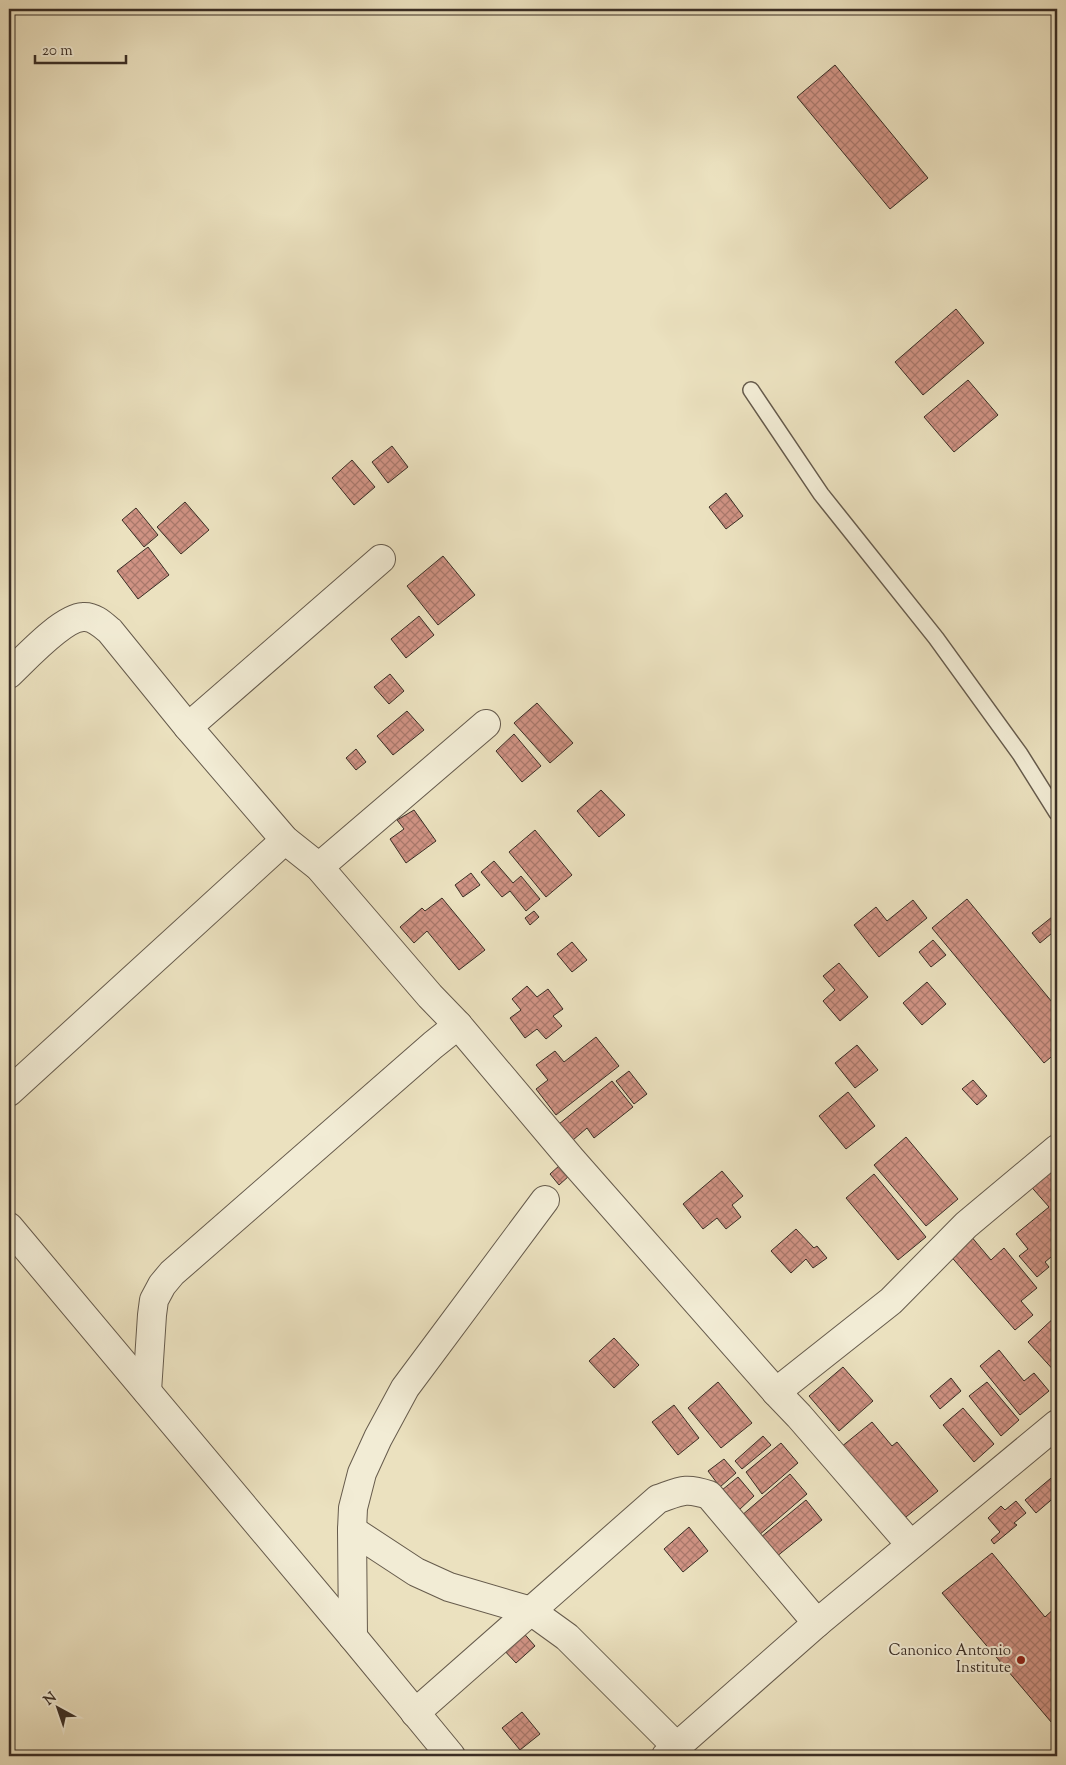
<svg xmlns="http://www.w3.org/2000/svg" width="1066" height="1765" viewBox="0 0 1066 1765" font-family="'Sorts Mill Goudy',serif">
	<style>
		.building { fill: url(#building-cross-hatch); stroke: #3a2e25 }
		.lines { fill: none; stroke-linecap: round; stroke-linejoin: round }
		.service-casing { stroke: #665b4c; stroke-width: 18 }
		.minor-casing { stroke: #665b4c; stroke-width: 30 }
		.service { stroke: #f2ecd5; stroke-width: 15 }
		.minor { stroke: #f2ecd5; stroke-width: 28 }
		.poi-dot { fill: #8f2418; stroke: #f2ecd5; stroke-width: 2 }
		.labels { text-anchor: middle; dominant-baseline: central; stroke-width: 4; stroke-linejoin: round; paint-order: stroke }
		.poi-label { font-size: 15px; fill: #3a2e25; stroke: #f2ecd5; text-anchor: end }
	</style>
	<defs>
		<pattern id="building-cross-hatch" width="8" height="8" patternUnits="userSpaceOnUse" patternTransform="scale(1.25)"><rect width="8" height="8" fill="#cf9283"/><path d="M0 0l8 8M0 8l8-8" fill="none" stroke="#a9786b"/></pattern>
	</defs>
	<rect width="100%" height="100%" fill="#ebe1bf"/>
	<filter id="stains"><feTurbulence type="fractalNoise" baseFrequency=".004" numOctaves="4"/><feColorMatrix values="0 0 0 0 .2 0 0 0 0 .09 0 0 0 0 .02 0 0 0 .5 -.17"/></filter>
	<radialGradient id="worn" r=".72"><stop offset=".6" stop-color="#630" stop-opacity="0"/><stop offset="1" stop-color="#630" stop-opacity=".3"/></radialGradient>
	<g class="building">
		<polygon points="835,65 928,178 890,209 797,97"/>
		<polygon points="956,309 984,343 923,395 895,362"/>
		<polygon points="968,380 998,415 954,452 924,417"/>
		<polygon points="392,446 408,467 388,483 372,462"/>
		<polygon points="352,460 375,487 354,505 332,478"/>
		<polygon points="726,493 743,516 726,529 709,507"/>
		<polygon points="185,502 209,530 181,554 157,527"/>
		<polygon points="136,508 158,535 144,547 122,520"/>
		<polygon points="148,547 169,575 138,599 117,571"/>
		<polygon points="443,556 475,595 438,625 407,586"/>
		<polygon points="419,616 434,635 406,658 391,639"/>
		<polygon points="390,674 404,691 389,704 374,687"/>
		<polygon points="537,703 573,743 550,763 514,723"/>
		<polygon points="407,711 424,730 393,755 377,736"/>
		<polygon points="514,734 541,766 522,782 496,751"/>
		<polygon points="356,749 366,762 356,770 346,758"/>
		<polygon points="601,790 625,815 599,837 577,811"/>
		<polygon points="414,810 436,841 406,863 390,839 404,829 397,820"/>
		<polygon points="535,830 572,875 546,897 509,852"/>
		<polygon points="494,861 513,883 521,876 540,899 526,911 510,891 502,897 481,872"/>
		<polygon points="471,873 480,885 463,897 455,885"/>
		<polygon points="442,898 485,950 459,970 427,931 414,943 400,927 422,908 425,911"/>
		<polygon points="967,899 1057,1008 1057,1052 1044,1063 932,928"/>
		<polygon points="913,900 927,918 879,957 854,925 876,907 887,921"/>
		<polygon points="534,911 539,917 530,925 525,918"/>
		<polygon points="1057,913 1057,929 1040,943 1032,933"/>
		<polygon points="933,940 946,955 931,967 919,952"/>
		<polygon points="572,942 587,960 572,972 557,954"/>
		<polygon points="839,963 868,997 840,1021 823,1001 835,990 823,976"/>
		<polygon points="927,982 946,1004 922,1025 903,1003"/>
		<polygon points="527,986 537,997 548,989 563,1009 553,1016 562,1026 546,1039 537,1029 525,1038 510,1018 521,1010 512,999"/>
		<polygon points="596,1037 619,1066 556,1115 536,1089 548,1080 536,1065 555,1051 564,1062"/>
		<polygon points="857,1045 878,1070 855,1088 835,1063"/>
		<polygon points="629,1071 647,1094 634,1104 616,1081"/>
		<polygon points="973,1080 987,1096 977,1105 962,1089"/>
		<polygon points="612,1081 633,1107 594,1138 587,1128 573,1140 559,1124"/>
		<polygon points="848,1092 875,1126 846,1149 819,1116"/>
		<polygon points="906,1137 958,1199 926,1226 874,1165"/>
		<polygon points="1057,1161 1057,1252 1045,1262 1049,1267 1037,1277 1019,1256 1028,1249 1016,1234 1049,1207 1027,1182"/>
		<polygon points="560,1165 569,1176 559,1185 550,1174"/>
		<polygon points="722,1171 743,1196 732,1205 741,1217 726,1229 717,1218 703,1229 683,1204"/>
		<polygon points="874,1174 926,1237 898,1260 846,1198"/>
		<polygon points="796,1229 814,1248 817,1246 827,1258 813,1268 806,1259 791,1273 771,1251"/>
		<polygon points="970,1235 991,1260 1004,1248 1037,1288 1021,1301 1033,1315 1015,1330 948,1253"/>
		<polygon points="1057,1315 1057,1374 1028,1342"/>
		<polygon points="614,1338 639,1365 614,1388 589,1361"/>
		<polygon points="999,1350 1024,1381 1034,1373 1049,1391 1020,1415 980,1366"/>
		<polygon points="843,1367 873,1401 839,1431 809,1396"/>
		<polygon points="951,1378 961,1391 940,1409 930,1396"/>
		<polygon points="718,1382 752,1423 721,1448 688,1408"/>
		<polygon points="987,1382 1019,1420 1001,1436 969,1396"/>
		<polygon points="674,1405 699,1438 678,1455 652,1422"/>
		<polygon points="963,1408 994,1444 974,1462 943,1425"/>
		<polygon points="872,1422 892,1446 897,1442 938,1491 901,1521 841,1447"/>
		<polygon points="763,1436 771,1445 742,1469 735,1461"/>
		<polygon points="781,1443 798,1463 762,1494 746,1472"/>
		<polygon points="724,1459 736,1473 720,1487 708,1471"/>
		<polygon points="1057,1473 1057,1495 1036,1513 1025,1500"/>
		<polygon points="790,1474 807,1494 751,1542 734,1522"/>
		<polygon points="738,1477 754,1496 739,1510 722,1490"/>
		<polygon points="806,1500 822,1520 771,1561 755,1542"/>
		<polygon points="1016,1501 1026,1513 1014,1523 1017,1525 994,1544 991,1540 1000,1532 988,1518 1001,1506 1005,1510"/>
		<polygon points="689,1527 708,1551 683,1572 664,1549"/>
		<polygon points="992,1553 1045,1617 1057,1606 1057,1729 942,1593"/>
		<polygon points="520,1629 535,1646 516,1663 501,1647"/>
		<polygon points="522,1712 540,1734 520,1750 502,1728"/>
	</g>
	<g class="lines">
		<g class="service-casing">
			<polyline id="service" points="751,390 821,494 936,638 1020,754 1057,813"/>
		</g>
		<g class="minor-casing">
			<g id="minor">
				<path d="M9,674C25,659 62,618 83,617C94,616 103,625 110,631L188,727L285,840L319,867L430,996L458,1025L433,1045L172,1273L162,1285L154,1300L152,1315L147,1391"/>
				<polyline points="188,727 381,559"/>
				<polyline points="319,867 486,724"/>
				<polyline points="458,1025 571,1159 776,1392"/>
				<polyline points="9,1092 285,840"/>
				<polyline points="9,1227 353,1637 451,1756"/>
				<polyline points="352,1530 416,1572 449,1587 531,1611 567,1637 677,1747"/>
				<polyline points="910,1544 799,1416 776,1392 891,1301 966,1225 1057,1149"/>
				<polyline points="353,1637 352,1530 353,1508 362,1473 378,1438 405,1388 545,1200"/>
				<path d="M415,1713L658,1499C681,1491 685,1487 709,1495L817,1623"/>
				<polyline points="666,1756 817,1623 1057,1424"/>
			</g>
		</g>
		<use href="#service" class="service"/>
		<use href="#minor" class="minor"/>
	</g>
	<circle class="poi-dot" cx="1021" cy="1660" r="5"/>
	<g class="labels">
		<g class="poi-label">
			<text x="1011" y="1651">Canonico Antonio<tspan x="1011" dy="17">Institute</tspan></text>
		</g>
	</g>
	<rect width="1066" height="1765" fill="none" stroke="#ebe1bf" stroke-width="30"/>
	<rect x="10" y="10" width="1046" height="1745" fill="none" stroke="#3a2e25" stroke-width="2.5"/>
	<rect x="15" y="15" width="1036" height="1735" fill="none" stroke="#3a2e25"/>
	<g transform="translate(58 1708) rotate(320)" stroke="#f2ecd5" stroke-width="4" paint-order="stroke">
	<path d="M0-4L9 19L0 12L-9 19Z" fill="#3a2e25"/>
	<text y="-8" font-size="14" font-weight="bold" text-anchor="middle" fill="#3a2e25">N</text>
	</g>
	<path d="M35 55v8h91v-8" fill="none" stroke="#3a2e25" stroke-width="2.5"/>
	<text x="42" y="55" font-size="15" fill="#3a2e25" stroke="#f2ecd5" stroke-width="4" paint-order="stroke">20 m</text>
	<rect width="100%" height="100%" filter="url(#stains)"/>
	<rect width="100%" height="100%" fill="url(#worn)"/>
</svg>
